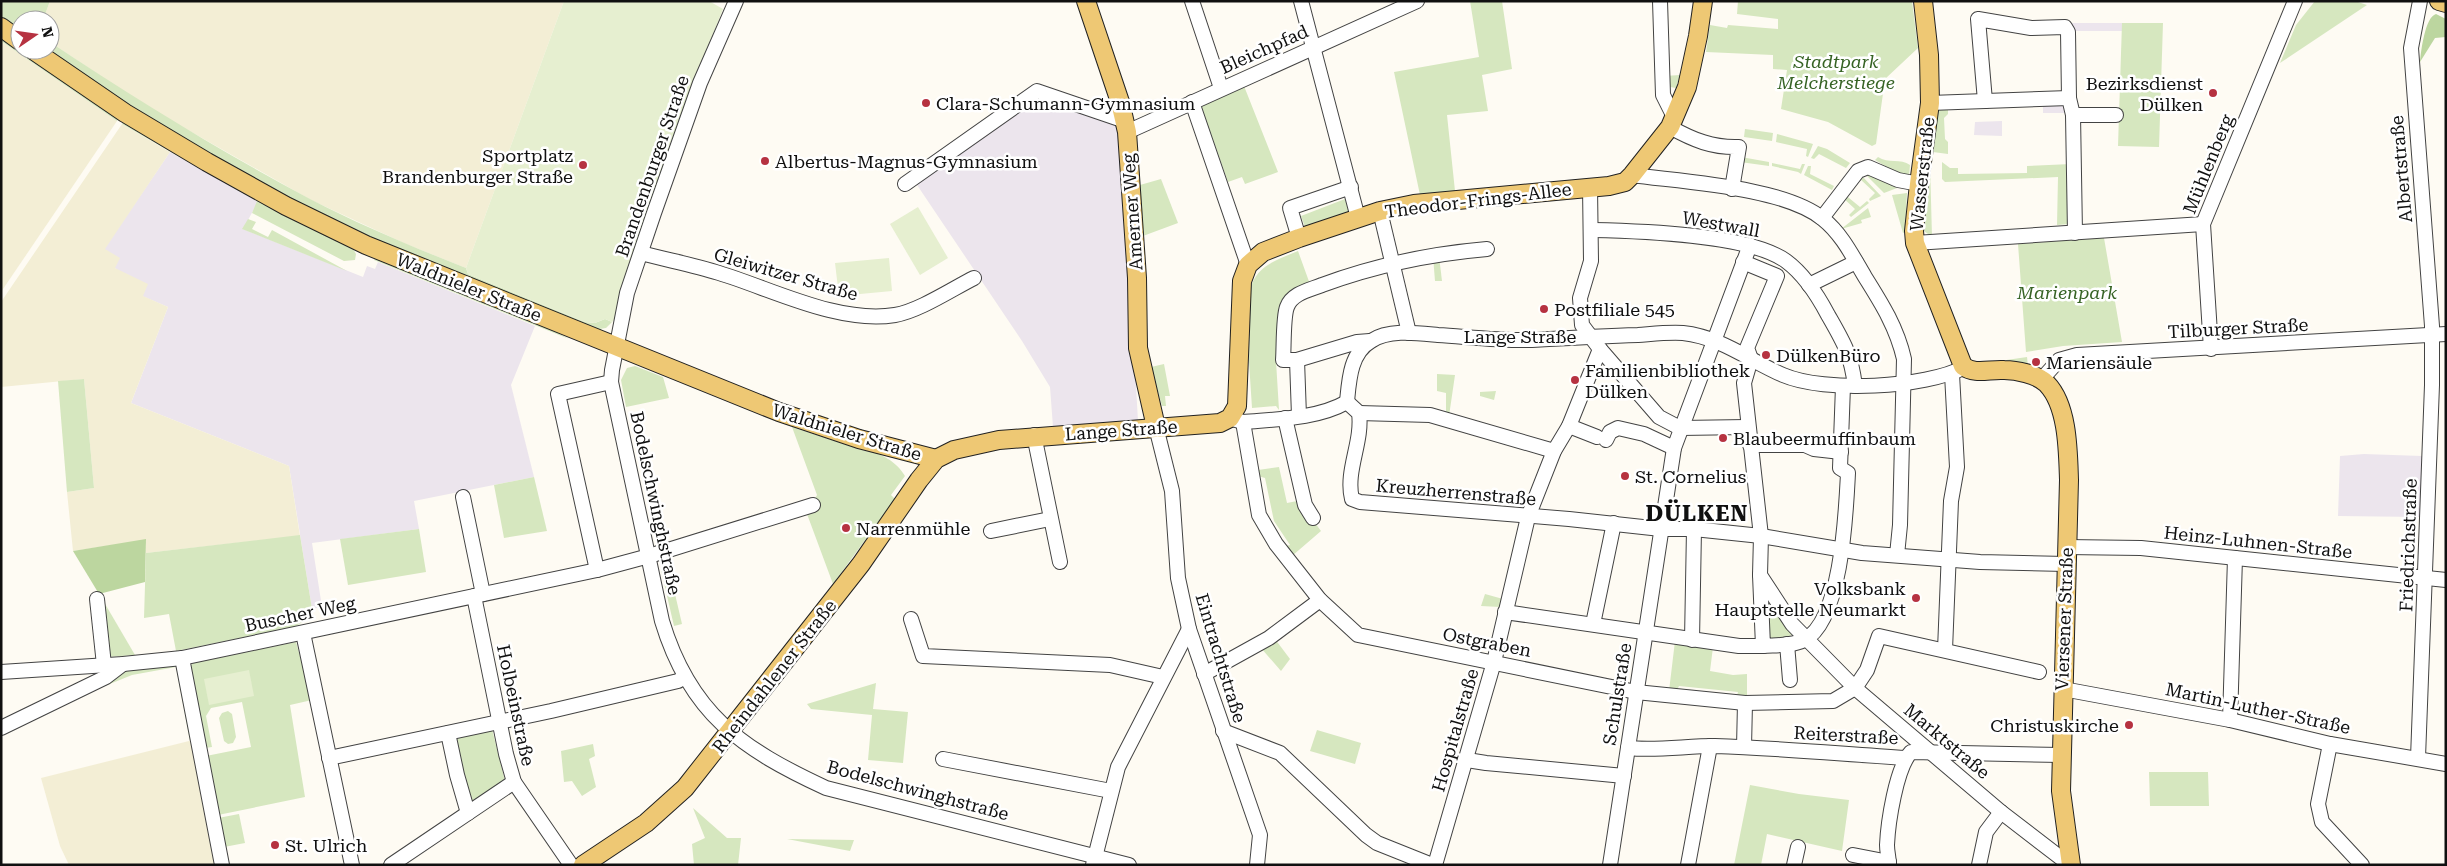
<svg xmlns="http://www.w3.org/2000/svg" width="2447" height="866" viewBox="0 0 2447 866" font-family="'Roboto Serif',serif">
	<style>
		.industrial { fill: #ece5ed }
		.farmland { fill: #f3eed5 }
		.green { fill: #d6e7bf }
		.forest { fill: #bcd69f }
		.pitch { fill: #e6efd0 }
		.lines { fill: none; stroke-linecap: round; stroke-linejoin: round }
		.minor-casing { stroke: #434343; stroke-width: 16 }
		.major-casing { stroke: #212121; stroke-width: 20 }
		.minor { stroke: #fff; stroke-width: 14 }
		.major { stroke: #eec874; stroke-width: 18 }
		.poi-dot { fill: #b63241; stroke: #fff; stroke-width: 2 }
		.labels { text-anchor: middle; dominant-baseline: central; stroke-width: 5; stroke-linejoin: round; paint-order: stroke }
		.street-label { font-size: 18px; fill: #101010; stroke: #fff }
		.park-label { font-size: 18px; font-style: italic; fill: #366324; stroke: #fff }
		.poi-label { font-size: 18px; fill: #101010; stroke: #fff; text-anchor: start }
		.district-label { font-size: 22px; font-weight: bold; letter-spacing: 1px; fill: #101010; stroke: #fff }
	</style>
	<rect width="100%" height="100%" fill="#fefbf3"/>
	<g class="industrial">
		<polygon points="2064,23 2122,23 2122,31 2072,31"/>
		<polygon points="1038,95 1112,120 1121,129 1138,421 1053,427 1050,387 1022,341 915,182"/>
		<polygon points="2043,103 2065,103 2064,113 2043,113"/>
		<polygon points="2002,121 2002,136 1974,135 1975,122"/>
		<polygon points="170,152 258,202 243,229 363,277 367,266 375,269 378,262 535,326 511,385 534,477 414,501 419,529 312,543 322,607 312,609 289,466 131,403 168,307 142,296 115,268 104,249"/>
		<polygon points="2364,454 2422,456 2420,517 2338,516 2340,456"/>
	</g>
	<g class="farmland">
		<polygon points="50,1 564,1 466,268 406,244 311,200 144,105 50,42 50,20 43,20"/>
		<polygon points="1,41 117,121 1,292"/>
		<polygon points="122,124 170,152 105,249 120,258 115,268 148,284 143,296 168,307 131,403 289,466 300,536 146,553 146,540 73,551 67,492 94,488 84,379 1,387 1,302"/>
		<polygon points="193,740 215,865 69,865 60,846 41,778"/>
	</g>
	<g class="green">
		<polygon points="1,1 50,1 43,20 20,20 20,33 1,19"/>
		<polygon points="1470,1 1502,1 1512,69 1482,75 1488,111 1447,115 1455,191 1420,195 1394,72 1479,57"/>
		<polygon points="1738,1 1912,1 1918,48 1885,79 1876,144 1872,146 1828,122 1781,109 1787,70 1773,69 1773,55 1706,52 1710,25 1727,28 1728,25 1778,29 1778,19 1737,14"/>
		<polygon points="2315,1 2355,1 2367,5 2280,63 2296,25"/>
		<polygon points="2122,23 2163,23 2159,147 2118,146"/>
		<polygon points="1,32 20,46 20,50 26,50 120,114 117,121 1,41"/>
		<path d="M50,42C134,98 220,151 310,199C360,225 413,247 466,268L468,274L585,322L595,323L605,319L612,322L606,328L593,330C461,278 330,225 207,156C151,124 98,85 45,50H50Z"/>
		<polygon points="1680,75 1676,88 1664,86 1664,76"/>
		<polygon points="1244,86 1278,172 1245,184 1242,177 1228,182 1201,106"/>
		<polygon points="1948,106 1948,114 1944,118 1945,139 1948,142 1948,154 1933,152 1937,107"/>
		<polygon points="125,118 351,245 356,254 355,260 344,261 252,213 257,201 122,124"/>
		<polygon points="1745,129 1773,133 1772,141 1744,137"/>
		<polygon points="1777,134 1813,144 1808,157 1806,156 1807,149 1776,142"/>
		<polygon points="1818,146 1827,149 1850,163 1846,168 1819,154 1814,159 1811,158"/>
		<polygon points="1741,157 1769,162 1769,166 1740,162"/>
		<path d="M1878,157C1888,164 1901,158 1910,165L1909,176L1897,173L1875,160Z"/>
		<polygon points="1942,162 1950,168 1958,168 1958,174 2027,173 2027,166 2071,164 2069,224 2057,225 2058,177 1945,182 1942,179"/>
		<polygon points="1772,163 1800,169 1802,164 1805,164 1801,174 1798,172 1772,166"/>
		<polygon points="1930,163 1932,237 1924,231"/>
		<polygon points="1808,166 1811,166 1810,174 1834,186 1832,190 1804,175"/>
		<polygon points="1865,174 1870,174 1897,188 1884,193"/>
		<polygon points="1862,176 1881,196 1870,201 1869,199 1875,193 1860,179"/>
		<polygon points="1161,179 1178,223 1143,236 1140,185"/>
		<polygon points="1843,193 1860,207 1867,201 1869,203 1851,217 1849,215 1855,209 1841,196"/>
		<polygon points="1907,193 1905,232 1903,233 1892,195"/>
		<polygon points="1345,199 1349,213 1305,227 1301,216"/>
		<polygon points="1868,208 1871,217 1861,220 1862,223 1841,229"/>
		<polygon points="248,219 256,222 252,229 268,237 272,230 347,271 242,229"/>
		<polygon points="2104,238 2122,342 2063,346 2026,352 2018,244"/>
		<path d="M1298,251L1311,287L1290,294L1282,360L1276,361L1279,410L1276,406L1252,408L1249,362L1250,289C1257,265 1277,260 1298,251Z"/>
		<polygon points="1433,256 1439,256 1442,281 1435,281"/>
		<polygon points="376,257 556,332 569,339 374,260"/>
		<polygon points="2027,357 2028,366 1979,364"/>
		<polygon points="1164,364 1170,396 1165,396 1166,406 1162,406 1151,367"/>
		<polygon points="635,366 663,377 669,398 626,407 621,380 627,368"/>
		<polygon points="1437,374 1455,375 1449,416 1434,411 1446,411 1446,393 1437,391"/>
		<polygon points="84,379 94,488 67,492 58,381"/>
		<polygon points="1496,391 1494,400 1480,396 1480,392"/>
		<path d="M792,427L865,451C880,452 897,462 905,476L891,495L895,499L833,584L807,514L817,495Z"/>
		<polygon points="1279,467 1287,503 1302,500 1304,508 1321,531 1292,556 1282,547 1290,545 1274,521 1265,478 1258,476 1258,470"/>
		<polygon points="534,477 547,531 504,538 494,485"/>
		<polygon points="419,529 426,572 348,585 340,539"/>
		<polygon points="300,535 312,609 308,618 295,627 176,651 169,614 144,618 146,553"/>
		<polygon points="667,560 682,624 674,626 661,570"/>
		<polygon points="1764,589 1793,634 1780,641 1767,642"/>
		<polygon points="1485,594 1503,599 1500,607 1481,606"/>
		<polygon points="101,597 135,655 107,657"/>
		<polygon points="1275,639 1290,659 1281,671 1261,648"/>
		<polygon points="1675,641 1713,647 1710,671 1733,675 1747,674 1747,700 1736,699 1738,692 1679,686 1676,692 1669,691"/>
		<polygon points="296,642 312,700 290,705 305,797 218,815 206,756 251,747 242,702 211,708 206,716 212,747 205,748 190,666 193,663"/>
		<polygon points="174,664 179,669 193,740 190,741 176,667 132,675 68,701 132,667"/>
		<polygon points="876,683 873,709 908,712 903,763 868,760 872,715 811,709 807,704"/>
		<polygon points="228,711 232,714 236,737 233,743 228,744 224,741 219,718 222,713"/>
		<polygon points="492,729 505,781 471,804 454,737"/>
		<polygon points="1317,730 1361,743 1355,764 1310,751"/>
		<polygon points="593,744 595,756 589,759 596,787 582,796 572,781 564,782 561,751"/>
		<polygon points="2149,772 2208,772 2209,806 2150,806"/>
		<polygon points="1750,785 1799,794 1849,800 1842,851 1767,834 1761,865 1734,865"/>
		<polygon points="693,808 727,838 741,838 738,865 694,865 692,844 705,838"/>
		<polygon points="239,814 245,843 224,847 218,818"/>
		<polygon points="787,839 854,840 850,851"/>
	</g>
	<g class="forest">
		<path d="M2436,14L2446,19V37L2435,38L2420,62C2421,51 2425,17 2436,14Z"/>
		<polygon points="146,539 145,582 99,594 73,551"/>
	</g>
	<g class="pitch">
		<polygon points="564,1 709,1 723,9 670,144 616,318 612,322 605,319 595,323 585,322 468,274 466,268"/>
		<polygon points="918,207 948,258 920,275 890,224"/>
		<polygon points="889,258 892,291 839,296 835,263"/>
		<polygon points="249,670 254,696 209,705 204,679"/>
	</g>
	<g class="lines">
		<g class="minor-casing">
			<g id="minor">
				<path d="M736,1L700,83L654,213L627,293L612,370L611,382L662,621C690,714 742,749 826,788L1129,865"/>
				<polyline points="1192,1 1221,88"/>
				<polyline points="1301,1 1358,218"/>
				<polyline points="1660,1 1663,95 1674,117"/>
				<polyline points="1985,101 1978,19 2031,28 2065,27 2068,32 2069,98"/>
				<polyline points="1192,102 1248,265"/>
				<polyline points="1930,103 2069,98 2073,115 2075,233"/>
				<polyline points="2073,115 2116,115"/>
				<path d="M1670,127C1693,140 1713,148 1739,147L1732,189"/>
				<polyline points="1127,132 1417,1"/>
				<path d="M1632,175C1683,182 1784,187 1823,219C1842,234 1853,257 1865,277C1882,304 1897,328 1904,359L1900,525L1897,555"/>
				<polyline points="905,184 1037,91 1119,119 1124,117"/>
				<polyline points="1380,211 1409,333"/>
				<polyline points="1822,218 1858,171 1868,167 1898,180 1919,184"/>
				<path d="M1592,230C1640,231 1748,234 1786,261C1805,275 1818,296 1828,315C1844,343 1851,354 1855,386"/>
				<polyline points="1299,238 1290,208 1351,187"/>
				<polyline points="1915,243 2203,224"/>
				<path d="M641,253C667,260 694,265 719,273C772,289 838,324 895,315C919,311 952,289 974,278"/>
				<polyline points="1743,262 1777,276 1747,348 1751,359 1744,383 1761,536 1760,575 1792,624 1855,688 2001,812 2070,865"/>
				<polyline points="1809,285 1856,262"/>
				<polyline points="1600,349 1659,417 1680,428 1747,427"/>
				<polyline points="2211,349 2203,224 2295,1"/>
				<path d="M1297,360H1283C1284,348 1283,317 1287,307C1292,293 1310,290 1322,285C1376,265 1429,254 1487,249"/>
				<polyline points="2041,380 2059,360 2077,355 2446,334"/>
				<path d="M1347,402L1359,413C1363,442 1345,471 1352,499L1360,502L1569,519L1661,529H1694L1761,536L1862,553L1980,562L2066,564"/>
				<path d="M1347,402C1349,381 1350,353 1371,341C1389,329 1417,333 1438,335C1469,337 1501,341 1532,340C1567,338 1602,336 1638,335C1652,334 1668,332 1683,333C1721,337 1750,361 1783,375C1825,393 1925,388 1965,367"/>
				<polyline points="1359,413 1430,415 1554,451"/>
				<polyline points="1299,416 1297,360 1357,342 1370,341"/>
				<polyline points="1285,418 1305,505 1313,518"/>
				<path d="M1236,420L1243,422C1277,419 1317,419 1347,402"/>
				<polyline points="1243,422 1259,515 1276,544 1320,600 1358,635 1636,692 1745,703 1833,701 1855,688 1867,670 1879,636 2039,672"/>
				<polyline points="1569,426 1597,437"/>
				<polyline points="1156,427 1172,491 1178,578 1189,629 1260,835 1257,865"/>
				<polyline points="1034,435 1060,562"/>
				<polyline points="1606,440 1610,432 1618,428 1644,434 1674,448"/>
				<polyline points="1750,445 1805,445 1814,449 1841,452"/>
				<polyline points="463,497 483,594"/>
				<polyline points="991,531 1050,519"/>
				<polyline points="2066,547 2141,548 2446,580"/>
				<polyline points="597,570 558,394 611,382"/>
				<path d="M1760,575L1763,646C1776,645 1792,646 1804,640C1842,621 1846,511 1848,473L1840,468L1843,386"/>
				<polyline points="474,596 506,754 514,782 571,865"/>
				<polyline points="97,599 104,665"/>
				<polyline points="1505,612 1739,646 1763,646"/>
				<polyline points="911,619 923,656 1110,665 1163,677"/>
				<polyline points="1593,624 1614,523"/>
				<polyline points="303,633 352,865"/>
				<polyline points="1692,640 1694,529"/>
				<polyline points="1787,644 1790,680"/>
				<polyline points="1945,650 1951,501 1957,467 1952,374"/>
				<polyline points="182,658 222,865"/>
				<polyline points="1,672 123,664 182,658 597,570 649,556 813,505"/>
				<polyline points="1204,674 1269,638 1320,600"/>
				<polyline points="2063,689 2230,720 2330,744 2446,764"/>
				<polyline points="2230,720 2235,558"/>
				<polyline points="1,728 106,677 123,664"/>
				<polyline points="1223,731 1280,753 1366,835 1377,843 1432,865"/>
				<polyline points="448,733 457,775 468,813"/>
				<polyline points="2330,744 2318,804 2322,822 2362,865"/>
				<polyline points="1744,747 1745,703"/>
				<path d="M1628,748C1657,751 1686,746 1715,746C1779,748 1842,754 1906,758"/>
				<polyline points="329,758 551,711 678,681 684,677"/>
				<polyline points="2418,758 2432,385 2432,326 2411,48 2420,1"/>
				<polyline points="943,759 1111,791"/>
				<polyline points="1467,760 1486,763 1624,776"/>
				<polyline points="1853,855 1889,862"/>
				<polyline points="391,865 514,782"/>
				<polyline points="1093,865 1118,767 1189,629"/>
				<polyline points="1435,865 1494,662 1528,517 1554,451 1569,426 1600,349 1582,325 1580,298 1591,261 1590,187"/>
				<polyline points="1610,865 1674,448 1750,245"/>
				<polyline points="1688,865 1710,746"/>
				<polyline points="1794,865 1798,847"/>
				<path d="M1889,865C1889,858 1887,852 1887,845C1888,823 1896,768 1911,752L2061,755"/>
				<polyline points="1979,865 1986,832 2001,812"/>
			</g>
		</g>
		<g class="major-casing">
			<g id="major">
				<polyline points="1086,1 1120,102 1127,132 1137,278 1138,348 1156,427"/>
				<path d="M1923,1L1929,55L1930,103L1919,184L1914,231L1915,243L1963,366C1975,375 1989,369 2004,370C2016,370 2037,374 2047,384C2068,406 2068,451 2069,480L2061,791L2071,865"/>
				<polyline points="2439,1 2446,3"/>
				<polyline points="1,27 20,41"/>
				<polyline points="33,50 125,113 207,162 286,206 366,245 779,412 859,439 936,459"/>
				<polyline points="583,865 646,823 685,788 861,564 919,480 936,459 954,450 999,440 1220,423 1230,418 1237,406 1242,281 1248,265 1263,252 1299,238 1380,211 1414,204 1609,186 1625,182 1632,175 1670,127 1687,87 1698,36 1703,1"/>
			</g>
		</g>
		<use href="#minor" class="minor"/>
		<use href="#major" class="major"/>
	</g>
	<g class="poi-dot">
		<circle cx="2213" cy="93" r="5"/>
		<circle cx="926" cy="103" r="5"/>
		<circle cx="765" cy="161" r="5"/>
		<circle cx="583" cy="165" r="5"/>
		<circle cx="1544" cy="309" r="5"/>
		<circle cx="1766" cy="355" r="5"/>
		<circle cx="2036" cy="362" r="5"/>
		<circle cx="1575" cy="380" r="5"/>
		<circle cx="1723" cy="438" r="5"/>
		<circle cx="1625" cy="476" r="5"/>
		<circle cx="846" cy="528" r="5"/>
		<circle cx="1916" cy="598" r="5"/>
		<circle cx="2129" cy="725" r="5"/>
		<circle cx="275" cy="845" r="5"/>
	</g>
	<g class="labels">
		<g class="street-label">
			<text transform="translate(1264 49) rotate(-24)">Bleichpfad</text>
			<text transform="translate(2208 164) rotate(-68)">Mühlenberg</text>
			<text transform="translate(652 166) rotate(-71)">Brandenburger Straße</text>
			<text transform="translate(2401 169) rotate(-95)">Albertstraße</text>
			<text transform="translate(1922 174) rotate(-84)">Wasserstraße</text>
			<text transform="translate(1478 200) rotate(-7)">Theodor-Frings-Allee</text>
			<text transform="translate(1132 212) rotate(-94)">Amerner Weg</text>
			<text transform="translate(1721 224) rotate(10)">Westwall</text>
			<text transform="translate(786 274) rotate(16)">Gleiwitzer Straße</text>
			<text transform="translate(469 287) rotate(22)">Waldnieler Straße</text>
			<text transform="translate(2238 328) rotate(-3)">Tilburger Straße</text>
			<text x="1520" y="336">Lange Straße</text>
			<text transform="translate(1121 430) rotate(-4)">Lange Straße</text>
			<text transform="translate(847 432) rotate(17)">Waldnieler Straße</text>
			<text transform="translate(1456 492) rotate(5)">Kreuzherrenstraße</text>
			<text transform="translate(656 503) rotate(78)">Bodelschwinghstraße</text>
			<text transform="translate(2258 542) rotate(6)">Heinz-Luhnen-Straße</text>
			<text transform="translate(2408 545) rotate(-88)">Friedrichstraße</text>
			<text transform="translate(300 614) rotate(-12)">Buscher Weg</text>
			<text transform="translate(2064 619) rotate(-88)">Viersener Straße</text>
			<text transform="translate(1487 642) rotate(11)">Ostgraben</text>
			<text transform="translate(1221 658) rotate(73)">Eintrachtstraße</text>
			<text transform="translate(774 676) rotate(-52)">Rheindahlener Straße</text>
			<text transform="translate(1617 694) rotate(-81)">Schulstraße</text>
			<text transform="translate(516 705) rotate(78)">Holbeinstraße</text>
			<text transform="translate(2258 708) rotate(12)">Martin-Luther-Straße</text>
			<text transform="translate(1455 730) rotate(-74)">Hospitalstraße</text>
			<text transform="translate(1846 735) rotate(3)">Reiterstraße</text>
			<text transform="translate(1947 741) rotate(40)">Marktstraße</text>
			<text transform="translate(918 790) rotate(15)">Bodelschwinghstraße</text>
		</g>
		<g class="park-label">
			<text x="1836" y="61">Stadtpark<tspan x="1836" dy="21">Melcherstiege</tspan></text>
			<text x="2067" y="292">Marienpark</text>
		</g>
		<g class="poi-label">
			<text x="2203" y="83" text-anchor="end">Bezirksdienst<tspan x="2203" dy="21">Dülken</tspan></text>
			<text x="936" y="103">Clara-Schumann-Gymnasium</text>
			<text x="573" y="155" text-anchor="end">Sportplatz<tspan x="573" dy="21">Brandenburger Straße</tspan></text>
			<text x="775" y="161">Albertus-Magnus-Gymnasium</text>
			<text x="1554" y="309">Postfiliale 545</text>
			<text x="1776" y="355">DülkenBüro</text>
			<text x="2046" y="362">Mariensäule</text>
			<text x="1585" y="370">Familienbibliothek<tspan x="1585" dy="21">Dülken</tspan></text>
			<text x="1733" y="438">Blaubeermuffinbaum</text>
			<text x="1635" y="476">St. Cornelius</text>
			<text x="856" y="528">Narrenmühle</text>
			<text x="1906" y="588" text-anchor="end">Volksbank<tspan x="1906" dy="21">Hauptstelle Neumarkt</tspan></text>
			<text x="2119" y="725" text-anchor="end">Christuskirche</text>
			<text x="285" y="845">St. Ulrich</text>
		</g>
		<g class="district-label">
			<text x="1697" y="513">DÜLKEN</text>
		</g>
	</g>
	<rect width="2447" height="866" fill="none" stroke="#101010" stroke-width="5"/>
	<g transform="translate(35 35) rotate(77)"><circle r="24" fill="#ffffff" stroke="#9f9f9f"/>
	<path d="M0-4L9 19L0 12L-9 19Z" fill="#b63241"/>
	<text y="-8" font-size="14" font-weight="bold" text-anchor="middle" fill="#101010">N</text>
	</g>
</svg>
